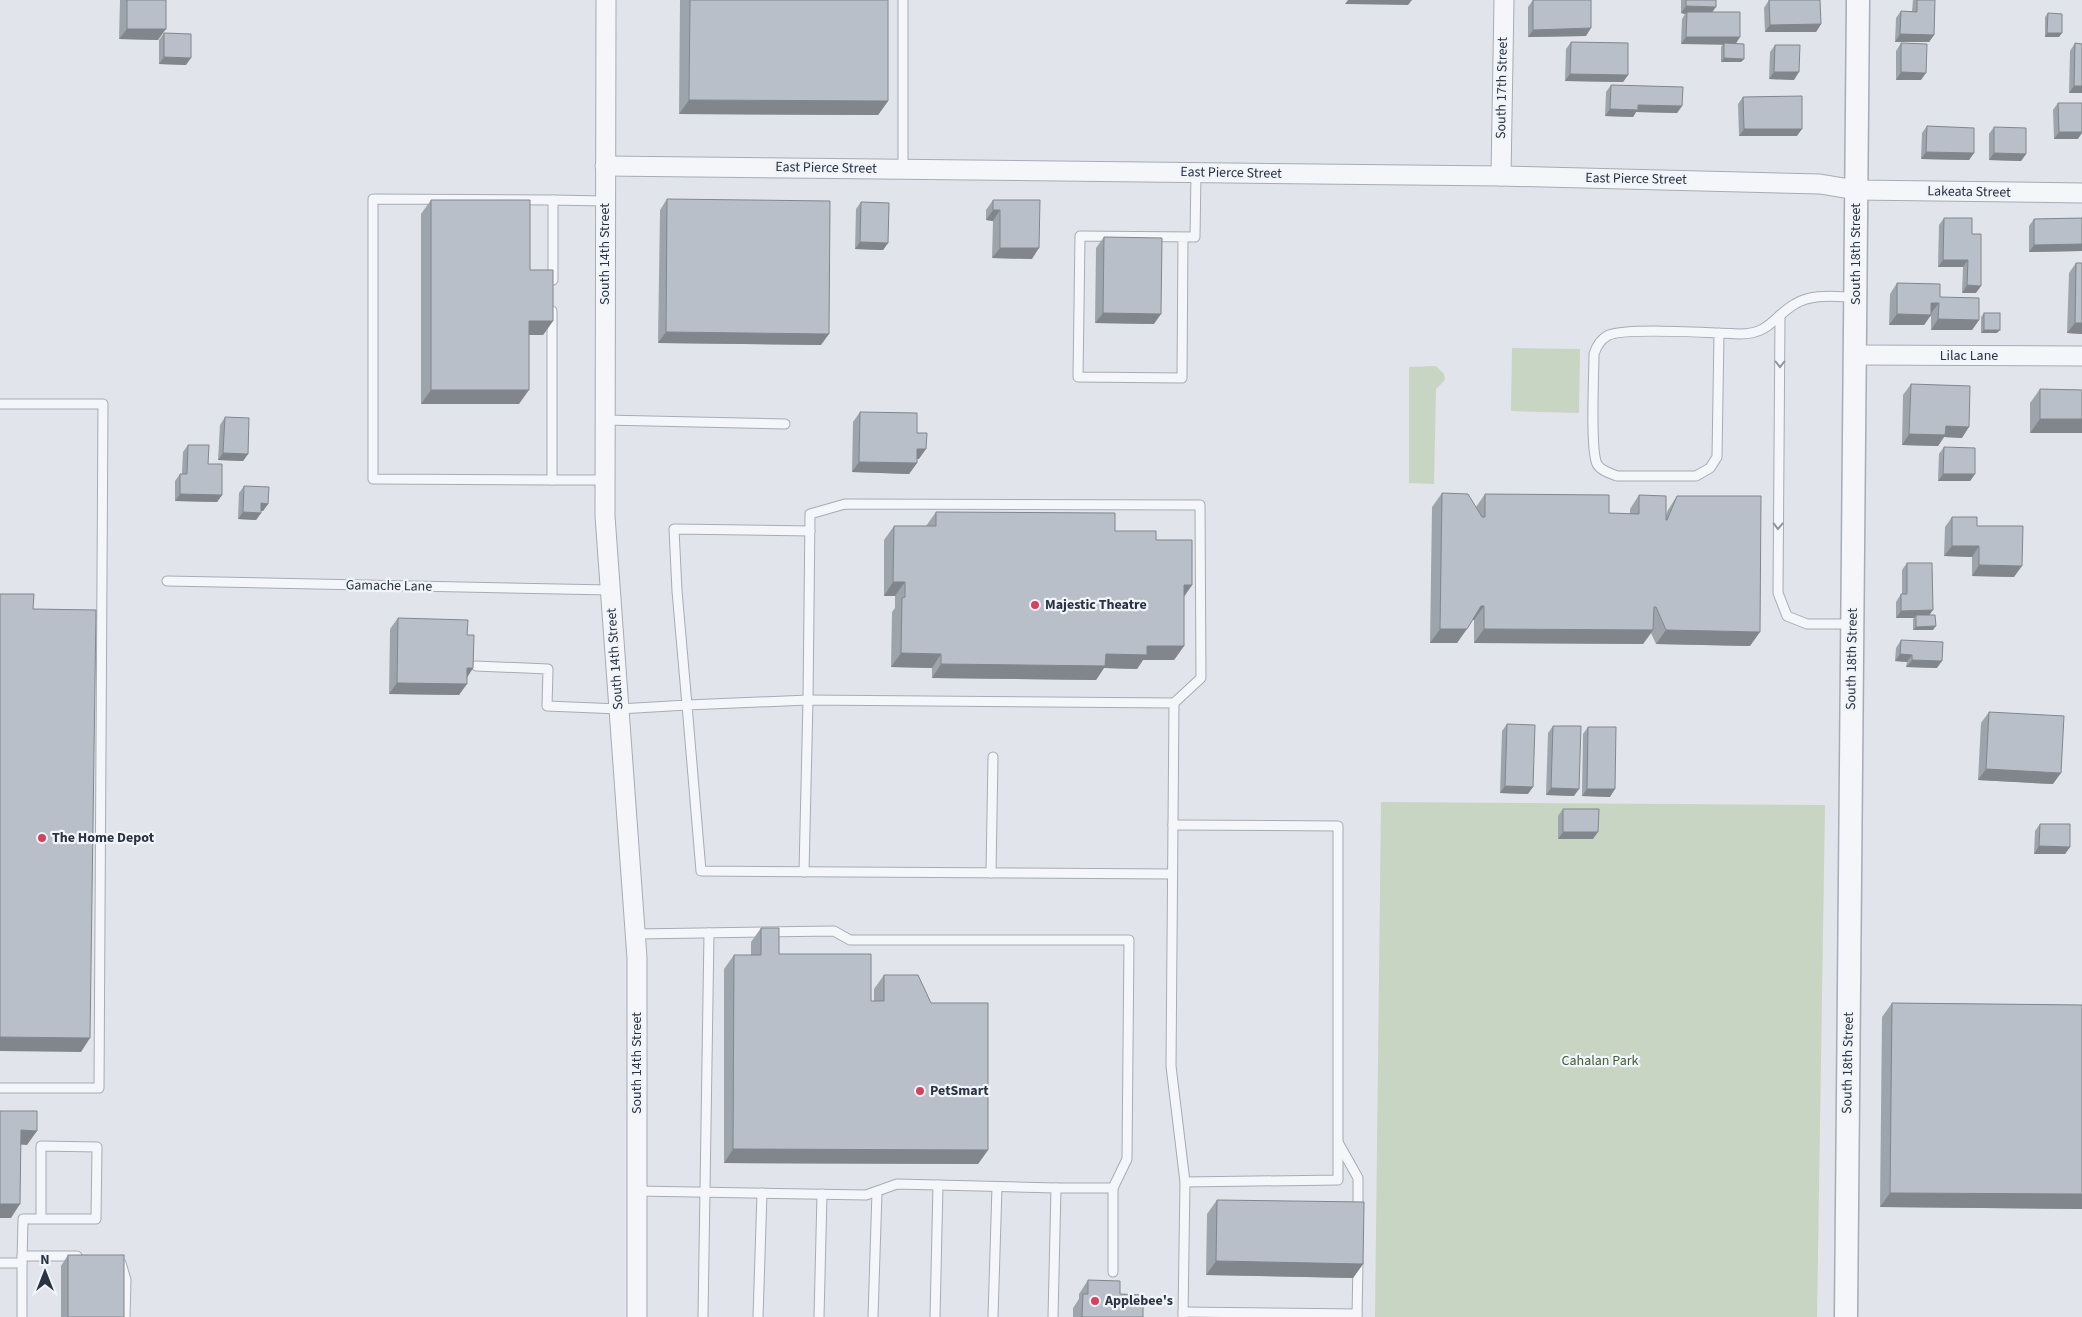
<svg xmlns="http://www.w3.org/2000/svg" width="2082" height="1317" viewBox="0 0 2082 1317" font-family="'Source Sans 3',sans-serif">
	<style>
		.green { fill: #c7d5c2 }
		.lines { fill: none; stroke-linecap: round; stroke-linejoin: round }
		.service-casing { stroke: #a6acb5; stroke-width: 11 }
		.minor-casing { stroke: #a6acb5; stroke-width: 21 }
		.tertiary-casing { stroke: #a6acb5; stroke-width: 25 }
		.service { stroke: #f4f6f9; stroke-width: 9 }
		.minor { stroke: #f4f6f9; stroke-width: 19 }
		.tertiary { stroke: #f4f6f9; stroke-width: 22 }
		.wall { fill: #9ea4ac }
		.shaded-wall { fill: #81868c }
		.building { fill: #b8bfc8; stroke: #81868c }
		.oneway { stroke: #8e949e }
		.poi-dot { fill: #d4425d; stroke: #f1f4f8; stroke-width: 2 }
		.labels { text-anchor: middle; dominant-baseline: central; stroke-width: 4.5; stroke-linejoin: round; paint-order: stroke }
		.street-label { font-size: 14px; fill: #293343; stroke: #f1f4f8 }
		.poi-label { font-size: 14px; font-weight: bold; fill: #293343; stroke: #f1f4f8; text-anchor: start }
		.park-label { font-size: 14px; fill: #3f5f35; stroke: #f1f4f8 }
	</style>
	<rect width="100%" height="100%" fill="#e1e5eb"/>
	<g class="green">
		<polygon points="1512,348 1580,349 1579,413 1511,411"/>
		<polygon points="1436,366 1444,374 1445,380 1436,389 1434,484 1409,483 1409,367"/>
		<polygon points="1381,802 1825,805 1817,1317 1375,1317"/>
	</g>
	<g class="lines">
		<g class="service-casing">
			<g id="service">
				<polyline points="903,169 903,0"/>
				<polyline points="1183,237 1182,378 1078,377 1080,236 1195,237 1196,172"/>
				<polyline points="553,280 553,200 605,201"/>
				<polyline points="552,311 552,480 605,480"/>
				<polyline points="1780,315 1778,593 1787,616 1807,624 1852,624"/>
				<path d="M1719,333L1717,457L1710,468L1696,476H1617C1610,473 1601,471 1597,464C1590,450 1594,374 1594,354C1596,348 1600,340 1607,336C1621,327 1718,333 1740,334C1770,334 1774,316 1795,304C1813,293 1836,297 1856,297"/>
				<polyline points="0,404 103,404 99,1088 0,1088"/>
				<polyline points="605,420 785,424"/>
				<polyline points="552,480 373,479 373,199 553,200"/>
				<polyline points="167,581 610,590"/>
				<polyline points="476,666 548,669 547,706 619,709 687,705 677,591 674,529 810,531"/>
				<polyline points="1173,825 1338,826 1338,1180 1185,1182"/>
				<polyline points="804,872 808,700 810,514 845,504 1200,505 1201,678 1174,703 1171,1066 1185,1182 1183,1317"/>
				<polyline points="991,873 993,757"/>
				<polyline points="1172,874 701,871 687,705 808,700 1174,703"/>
				<polyline points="636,934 834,931 850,940 1129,940 1127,1159 1113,1188"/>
				<polyline points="1339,1144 1358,1178 1358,1212"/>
				<polyline points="637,1191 866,1195 897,1184 1056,1188"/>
				<polyline points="22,1256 77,1256"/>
				<polyline points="0,1263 22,1263 23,1219 96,1219 97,1147 41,1146 41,1219"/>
				<polyline points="22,1263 22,1317"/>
				<polyline points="121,1263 126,1280 125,1317"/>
				<polyline points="1183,1312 1357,1314"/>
				<polyline points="703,1317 709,933"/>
				<polyline points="758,1317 762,1193"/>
				<polyline points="819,1317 822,1194"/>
				<polyline points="873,1317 877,1192"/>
				<polyline points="935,1317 938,1185"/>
				<polyline points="993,1317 997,1187"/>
				<polyline points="1053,1317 1056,1188 1113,1188 1113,1272"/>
				<polyline points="1357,1317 1358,1262"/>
			</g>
		</g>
		<g class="minor-casing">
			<g id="minor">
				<polyline points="606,0 605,516 637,958 637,1317"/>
				<polyline points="605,166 1501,176 1820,184 1856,190 2082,193"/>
				<polyline points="1501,176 1504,0"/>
				<polyline points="1856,355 2082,356"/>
			</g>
		</g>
		<g class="tertiary-casing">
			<polyline id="tertiary" points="1846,1317 1858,0"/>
		</g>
		<use href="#service" class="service"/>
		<use href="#minor" class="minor"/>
		<use href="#tertiary" class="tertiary"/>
	</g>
	<g class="wall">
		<polygon points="120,0 166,0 158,40 119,39"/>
		<polygon points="680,0 888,0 888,101 878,115 679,114"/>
		<polygon points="1533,0 1586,36 1528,37 1528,7"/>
		<polygon points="1681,0 1716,0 1712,12 1735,44 1744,59 1741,62 1721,62 1721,47 1723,44 1681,44 1682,19 1685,14 1681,13"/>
		<polygon points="1769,0 1821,24 1816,32 1765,32 1764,8"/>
		<polygon points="1913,0 1935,0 1934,35 1929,42 1895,42 1896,18 1901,11 1912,11"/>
		<polygon points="2048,13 2059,37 2045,37 2045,17"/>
		<polygon points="164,33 186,65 159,64 159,40"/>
		<polygon points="1571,42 1628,75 1623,82 1565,81 1566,49"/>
		<polygon points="1901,43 1921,80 1896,80 1896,51"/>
		<polygon points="2075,43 2082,44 2082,93 2069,93 2070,51"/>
		<polygon points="1775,45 1794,80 1769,79 1770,52"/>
		<polygon points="1611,85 1682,106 1677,113 1636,112 1633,117 1605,116 1606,92"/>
		<polygon points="1743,97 1797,136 1739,136 1738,104"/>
		<polygon points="2058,103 2078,139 2054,139 2053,110"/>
		<polygon points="1927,126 1974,153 1969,160 1921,159 1922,133"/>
		<polygon points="1994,127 2026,154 2021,161 1989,160 1989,134"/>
		<polygon points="667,199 821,345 658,343 660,210"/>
		<polygon points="431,200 530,270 553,321 543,335 529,335 519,404 421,404 421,214"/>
		<polygon points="993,200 1032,259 992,258 993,221 986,220 986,210"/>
		<polygon points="861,202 888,243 883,250 855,249 856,209"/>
		<polygon points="1944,218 1972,234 1976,293 1962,293 1963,267 1938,267 1939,225"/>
		<polygon points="2082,218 2082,251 2029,252 2029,226 2034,219"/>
		<polygon points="1104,237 1154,324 1095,323 1096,248"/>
		<polygon points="2076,263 2082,263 2082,334 2067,333 2069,273"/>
		<polygon points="1897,283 1940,297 1979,320 1972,330 1931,330 1931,315 1924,325 1889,325 1890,294"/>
		<polygon points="1984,313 1997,333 1981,333 1981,317"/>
		<polygon points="1911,384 1962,438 1944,437 1938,446 1902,445 1903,395"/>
		<polygon points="2040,389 2082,390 2030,433 2030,403"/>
		<polygon points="860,412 917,433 919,459 917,459 917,463 909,474 852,472 853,422"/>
		<polygon points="225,417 248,454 243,461 218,460 220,425"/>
		<polygon points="188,445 208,464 222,495 217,502 175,501 175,481 180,474 182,474 183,452"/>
		<polygon points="1944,447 1975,474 1970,481 1938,481 1939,454"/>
		<polygon points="244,486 268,504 263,511 261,511 261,513 256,520 238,519 239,493"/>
		<polygon points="1442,493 1476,507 1485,494 1609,513 1630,514 1630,509 1639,495 1666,515 1668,510 1677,496 1750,646 1656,644 1651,633 1643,644 1474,643 1474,620 1472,620 1457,643 1430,643 1432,507"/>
		<polygon points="936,512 1115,531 1156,540 1192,585 1184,597 1184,646 1174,660 1143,660 1137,669 1104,668 1096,680 932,678 932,668 891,667 892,612 895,608 895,596 884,596 884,540 894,526 926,526"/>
		<polygon points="1952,517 1977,526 2014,577 1972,576 1972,557 1944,556 1945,527"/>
		<polygon points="1907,563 1929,615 1933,630 1913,630 1913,619 1914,618 1896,618 1896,602 1901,594 1902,594 1902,570"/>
		<polygon points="398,618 467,635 473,668 467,677 459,695 389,694 390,629"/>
		<polygon points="1901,640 1937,668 1906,667 1907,662 1895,661 1896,648"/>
		<polygon points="1989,712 2053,784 1978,780 1981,723"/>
		<polygon points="1507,724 1528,794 1500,793 1502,731"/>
		<polygon points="1553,726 1574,796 1546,795 1548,733"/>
		<polygon points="1588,727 1610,797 1582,796 1583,734"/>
		<polygon points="1563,809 1593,839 1558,839 1558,816"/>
		<polygon points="2040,824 2070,847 2065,854 2034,854 2035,831"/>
		<polygon points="761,928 779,954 871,1001 874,1001 874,989 884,975 988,1150 978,1164 724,1163 724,969 734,955 751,955 751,942"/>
		<polygon points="1892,1003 2082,1005 2082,1209 1880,1207 1882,1017"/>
		<polygon points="1217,1200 1363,1264 1353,1278 1206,1275 1207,1214"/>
		<polygon points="68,1255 124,1317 61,1317 61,1266"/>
		<polygon points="1088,1280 1120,1294 1143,1317 1073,1317 1073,1308 1079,1299 1079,1294"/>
	</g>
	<g class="shaded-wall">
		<polygon points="1348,0 1412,0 1408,5 1345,4"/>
		<polygon points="1686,6 1716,7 1711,14 1687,12 1685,14 1681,13"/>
		<polygon points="1821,24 1816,32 1765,32 1770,25"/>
		<polygon points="1591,28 1586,36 1528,37 1533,30"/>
		<polygon points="127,29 166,29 158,40 119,39"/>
		<polygon points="2047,33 2062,33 2059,37 2045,37"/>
		<polygon points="1900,34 1934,35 1929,42 1895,42"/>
		<polygon points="1686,37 1740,37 1735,45 1681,44"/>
		<polygon points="164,57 191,58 186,65 159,64"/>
		<polygon points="1724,58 1744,59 1741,62 1721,62"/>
		<polygon points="1774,72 1799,72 1794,80 1769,79"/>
		<polygon points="1901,72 1926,73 1921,80 1896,80"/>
		<polygon points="1570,74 1628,75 1623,82 1565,81"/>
		<polygon points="2074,86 2082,86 2082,93 2069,93"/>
		<polygon points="689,100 888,101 878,115 679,114"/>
		<polygon points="1638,105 1682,106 1677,113 1636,112 1633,117 1605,116 1610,109"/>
		<polygon points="1744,129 1802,129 1797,136 1739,136"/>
		<polygon points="2059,132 2082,132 2082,133 2078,139 2054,139"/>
		<polygon points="1926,152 1974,153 1969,160 1921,159"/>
		<polygon points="1994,153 2026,154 2021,161 1989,160"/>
		<polygon points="993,210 1000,210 993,221 986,220"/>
		<polygon points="860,242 888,243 883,250 855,249"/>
		<polygon points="2082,244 2082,251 2029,252 2034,245"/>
		<polygon points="1000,248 1039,248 1032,259 992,258"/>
		<polygon points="1943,260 1968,260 1963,267 1938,267"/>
		<polygon points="1967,285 1981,286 1976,293 1962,293"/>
		<polygon points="1931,303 1939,303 1931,313"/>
		<polygon points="1103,313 1161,314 1154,324 1095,323"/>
		<polygon points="1897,314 1931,315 1924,325 1889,325"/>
		<polygon points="1938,319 1979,320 1972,330 1931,330"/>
		<polygon points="529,321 553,321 543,335 519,335"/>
		<polygon points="2075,323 2082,323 2082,334 2067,333"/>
		<polygon points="1984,330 2000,330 1997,333 1981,333"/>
		<polygon points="666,332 829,334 821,345 658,343"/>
		<polygon points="431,390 529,390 519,404 421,404"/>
		<polygon points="2040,419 2082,419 2082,433 2030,433"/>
		<polygon points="1946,426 1969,427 1962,438 1944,437 1938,446 1902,445 1909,434"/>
		<polygon points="917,449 926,449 919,459 909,459"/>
		<polygon points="223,453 248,454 243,461 218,460"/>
		<polygon points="859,462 917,463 909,474 852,472"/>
		<polygon points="1943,474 1975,474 1970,481 1938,481"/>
		<polygon points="180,494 222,495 217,502 175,501"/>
		<polygon points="261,503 268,504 263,511 256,510"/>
		<polygon points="243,512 261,513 256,520 238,519"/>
		<polygon points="1952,546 1979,546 1972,557 1944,556"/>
		<polygon points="1979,565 2022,566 2014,577 1972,576"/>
		<polygon points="893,582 905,582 895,596 884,596"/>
		<polygon points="1184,585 1192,585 1182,599"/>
		<polygon points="1481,606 1484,606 1474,620 1471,620"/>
		<polygon points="1933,610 1928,617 1916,615 1914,618 1896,618 1901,611"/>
		<polygon points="1936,626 1933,630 1913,630 1916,627"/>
		<polygon points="1440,629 1467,629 1457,643 1430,643"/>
		<polygon points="1484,629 1653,630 1643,644 1474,643"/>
		<polygon points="1666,630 1760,632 1750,646 1656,644"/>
		<polygon points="1147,646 1184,646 1174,660 1143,660 1137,669 1104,668 1096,680 932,678 941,664 1106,654"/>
		<polygon points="901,653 941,654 932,668 891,667"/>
		<polygon points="1900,654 1912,655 1907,662 1895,661"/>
		<polygon points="1912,660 1942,661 1937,668 1906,667"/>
		<polygon points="467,668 473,668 466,679"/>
		<polygon points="397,683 467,684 459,695 389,694"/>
		<polygon points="1986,769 2061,773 2053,784 1978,780"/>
		<polygon points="1505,786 1533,787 1528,794 1500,793"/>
		<polygon points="1551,788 1579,789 1574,796 1546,795"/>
		<polygon points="1587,789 1615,789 1610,797 1582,796"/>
		<polygon points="1563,832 1598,832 1593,839 1558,839"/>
		<polygon points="2039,846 2070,847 2065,854 2034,854"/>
		<polygon points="0,1037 90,1038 81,1052 0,1051"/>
		<polygon points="21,1130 37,1131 27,1145 12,1144"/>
		<polygon points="733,1149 988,1150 978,1164 724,1163"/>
		<polygon points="1890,1193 2082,1194 2082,1209 1880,1207"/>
		<polygon points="0,1204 20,1204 11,1218 0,1218"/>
		<polygon points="1216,1261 1363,1264 1353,1278 1206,1275"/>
	</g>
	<g class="building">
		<rect x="127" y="0" width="39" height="29"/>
		<polygon points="690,0 888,0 888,101 689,100"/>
		<polygon points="1533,0 1591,0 1591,28 1533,30"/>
		<polygon points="1686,0 1716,0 1716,7 1686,6"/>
		<polygon points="1769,0 1820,0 1821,24 1770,25"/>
		<polygon points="1917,0 1935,0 1934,35 1900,34 1901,11 1917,12"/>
		<polygon points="1687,12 1740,12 1740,37 1686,37"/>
		<polygon points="2048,13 2062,14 2062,33 2047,33"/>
		<polygon points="164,33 191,34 191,58 164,57"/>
		<polygon points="1571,42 1628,43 1628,75 1570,74"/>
		<polygon points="1724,43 1744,44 1744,59 1724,58"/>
		<polygon points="1901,43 1927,44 1926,73 1901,72"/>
		<polygon points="2075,43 2082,44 2082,86 2074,86"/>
		<polygon points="1775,45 1800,45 1799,72 1774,72"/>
		<polygon points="1611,85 1683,87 1682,106 1638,105 1638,110 1610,109"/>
		<polygon points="1802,96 1802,129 1744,129 1743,97"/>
		<polygon points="2058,103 2082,103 2082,132 2059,132"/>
		<polygon points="1927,126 1974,128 1974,153 1926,152"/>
		<polygon points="1994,127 2026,128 2026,154 1994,153"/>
		<polygon points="667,199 830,201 829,334 666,332"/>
		<polygon points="431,200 530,200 530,270 553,270 553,321 529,321 529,390 431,390"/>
		<polygon points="993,200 1040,200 1039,248 1000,248 1000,210 993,210"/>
		<polygon points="861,202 889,203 888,243 860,242"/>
		<polygon points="1944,218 1972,218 1972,234 1981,234 1981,286 1967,285 1968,260 1943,260"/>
		<polygon points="2082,218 2082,244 2034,245 2034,219"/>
		<polygon points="1104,237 1162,238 1161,314 1103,313"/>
		<polygon points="2076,263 2082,263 2082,323 2075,323"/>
		<polygon points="1897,283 1940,284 1940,297 1979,298 1979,320 1938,319 1939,303 1931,303 1931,315 1897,314"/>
		<rect x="1984" y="313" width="16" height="17"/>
		<polygon points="1911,384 1970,386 1969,427 1946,426 1945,435 1909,434"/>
		<polygon points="2040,389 2082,390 2082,419 2040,419"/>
		<polygon points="860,412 917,413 917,433 927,433 926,449 917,449 917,463 859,462"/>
		<polygon points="225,417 249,418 248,454 223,453"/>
		<polygon points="188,445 209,445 208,464 222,464 222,495 180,494 180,474 187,474"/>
		<polygon points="1944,447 1975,448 1975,474 1943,474"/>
		<polygon points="244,486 269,487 268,504 261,503 261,513 243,512"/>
		<polygon points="1442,493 1468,494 1482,517 1485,517 1485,494 1609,495 1609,513 1639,514 1639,495 1666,496 1666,520 1667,520 1677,496 1761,496 1760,632 1666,630 1656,607 1654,607 1653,630 1484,629 1484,606 1481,606 1467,629 1440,629"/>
		<polygon points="936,512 1115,513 1115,531 1156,531 1156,540 1192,540 1192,585 1184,585 1184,646 1147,646 1147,655 1106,654 1105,666 941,664 941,654 901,653 902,598 905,597 905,582 893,582 894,526 936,526"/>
		<polygon points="1952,517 1977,517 1977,526 2023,526 2022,566 1979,565 1979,546 1952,546"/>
		<polygon points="1907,563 1932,563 1933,610 1901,611 1901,594 1907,594"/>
		<polygon points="0,594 34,594 33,609 96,610 90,1038 0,1037"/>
		<polygon points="1916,615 1935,615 1936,626 1916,627"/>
		<polygon points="398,618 468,620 467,635 474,635 473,668 467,668 467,684 397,683"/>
		<polygon points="1901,640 1943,642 1942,661 1912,660 1912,655 1900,654"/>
		<polygon points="1989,712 2064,716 2061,773 1986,769"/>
		<polygon points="1507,724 1535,725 1533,787 1505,786"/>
		<polygon points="1553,726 1581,726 1579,789 1551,788"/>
		<polygon points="1588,727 1616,727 1615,789 1587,789"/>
		<polygon points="1563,809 1599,809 1598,832 1563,832"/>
		<polygon points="2040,824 2070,824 2070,847 2039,846"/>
		<polygon points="761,928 779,928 779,954 871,954 871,1001 884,1001 884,975 918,975 931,1003 988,1003 988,1150 733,1149 734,955 761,955"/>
		<polygon points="1892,1003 2082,1005 2082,1194 1890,1193"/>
		<polygon points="0,1111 37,1111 37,1131 21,1130 20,1204 0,1204"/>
		<polygon points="1217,1200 1364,1202 1363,1264 1216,1261"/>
		<rect x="68" y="1255" width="56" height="62"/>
		<polygon points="1088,1280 1120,1281 1120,1294 1143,1295 1143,1317 1082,1317 1083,1294 1088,1294"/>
	</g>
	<defs><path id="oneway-chevron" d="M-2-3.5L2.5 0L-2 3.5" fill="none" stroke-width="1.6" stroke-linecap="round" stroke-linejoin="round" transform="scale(1.25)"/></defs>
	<g class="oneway">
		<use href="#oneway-chevron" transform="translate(1780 364) rotate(90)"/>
		<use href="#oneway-chevron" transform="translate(1778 526) rotate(91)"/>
	</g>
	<g class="poi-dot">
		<circle cx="1035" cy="605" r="5"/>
		<circle cx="42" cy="838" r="5"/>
		<circle cx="920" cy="1091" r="5"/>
		<circle cx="1095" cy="1301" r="5"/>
	</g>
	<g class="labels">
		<g class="street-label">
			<text transform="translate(1502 88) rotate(-89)">South 17th Street</text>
			<text transform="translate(826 168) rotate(1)">East Pierce Street</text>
			<text transform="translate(1231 173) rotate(1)">East Pierce Street</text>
			<text transform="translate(1636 179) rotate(1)">East Pierce Street</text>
			<text transform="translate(1969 192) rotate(1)">Lakeata Street</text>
			<text transform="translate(605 254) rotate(-90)">South 14th Street</text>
			<text transform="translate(1856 254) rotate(-90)">South 18th Street</text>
			<text x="1969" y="356">Lilac Lane</text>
			<text transform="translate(389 586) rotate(1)">Gamache Lane</text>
			<text transform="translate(615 659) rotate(-94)">South 14th Street</text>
			<text transform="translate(1852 659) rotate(-89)">South 18th Street</text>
			<text transform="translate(637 1063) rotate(-90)">South 14th Street</text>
			<text transform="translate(1848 1063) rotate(-89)">South 18th Street</text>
		</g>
		<g class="poi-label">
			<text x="1045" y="605">Majestic Theatre</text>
			<text x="52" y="838">The Home Depot</text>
			<text x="930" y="1091">PetSmart</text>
			<text x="1105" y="1301">Applebee's</text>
		</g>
		<g class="park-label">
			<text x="1600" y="1061">Cahalan Park</text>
		</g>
	</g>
	<g transform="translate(45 1272)" stroke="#f1f4f8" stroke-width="4" paint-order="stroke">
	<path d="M0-4L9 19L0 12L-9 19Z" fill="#293343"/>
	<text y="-8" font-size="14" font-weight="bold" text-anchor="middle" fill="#293343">N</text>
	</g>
</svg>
